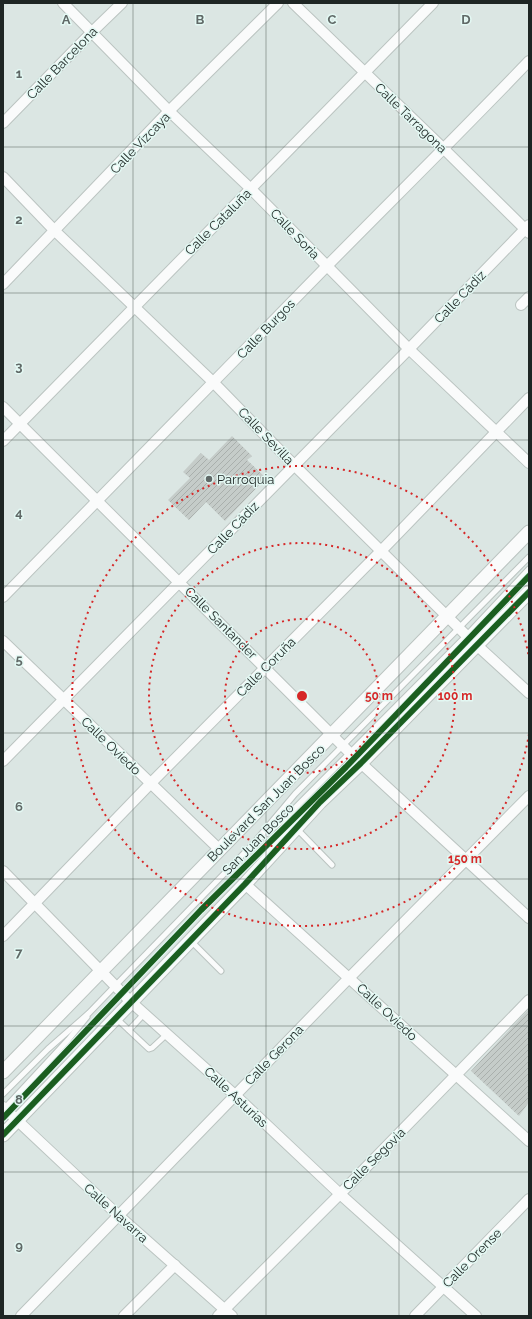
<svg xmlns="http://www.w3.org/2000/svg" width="532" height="1319" viewBox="0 0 532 1319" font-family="Raleway,sans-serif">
<defs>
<pattern id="building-hatch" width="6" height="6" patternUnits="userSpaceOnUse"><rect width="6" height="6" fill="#c5ccc9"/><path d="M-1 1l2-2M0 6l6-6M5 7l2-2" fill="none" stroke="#a9afac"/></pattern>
</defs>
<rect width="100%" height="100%" fill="#dbe6e3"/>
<g fill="url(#building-hatch)">
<path d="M 232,436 L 252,456 L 247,460 L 266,478 L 225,521 L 206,502 L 189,520 L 168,500 L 190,478 L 183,472 L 201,453 L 209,460 Z"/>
<path d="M 529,1009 L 529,1102 L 519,1116 L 471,1071 Z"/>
</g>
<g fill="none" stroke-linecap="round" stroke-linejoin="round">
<g stroke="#bbc4c1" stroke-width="7">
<g id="service">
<path d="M 297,829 L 332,865"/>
<path d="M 262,837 L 282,821 L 467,635 L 529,569"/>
<path d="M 191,941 L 221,971"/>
<path d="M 116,1018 L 149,1049 L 152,1048 L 167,1034"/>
<path d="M 129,1030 L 144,1014"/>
<path d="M 3,1094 L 48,1049 L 89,1013 L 115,986 L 253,844 L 295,794 L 529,557"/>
<path d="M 4,1109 L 68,1040 L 87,1017"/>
</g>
</g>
<g stroke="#bbc4c1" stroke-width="12">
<g id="minor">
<path d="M 63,3 L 169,111 L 251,189 L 409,349 L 529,463"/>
<path d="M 293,3 L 444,149 L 529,233"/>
<path d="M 3,123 L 92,32 L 122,3"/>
<path d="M 3,177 L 55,231 L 213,382 L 294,465 L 469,638 L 529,693"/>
<path d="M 3,284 L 169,111 L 278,3"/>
<path d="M 521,305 L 529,297"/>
<path d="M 3,407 L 350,753 L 529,918"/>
<path d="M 3,441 L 433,3"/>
<path d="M 3,597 C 111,488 217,377 325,268 C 393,199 462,131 529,61"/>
<path d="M 3,641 L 220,850"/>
<path d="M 3,761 L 409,349 L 529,225"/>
<path d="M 3,871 L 130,1001 L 236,1096 L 340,1194 L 476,1316"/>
<path d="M 245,884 L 529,1141"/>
<path d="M 3,936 L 150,784 L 381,551 L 529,398"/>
<path d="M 3,1107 L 119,1216 L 232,1316"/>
<path d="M 21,1316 L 349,978 L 529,796"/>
<path d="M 124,1316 L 175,1265"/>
<path d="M 218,1316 L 340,1194 L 529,1000"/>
<path d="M 415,1316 L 529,1199"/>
</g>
</g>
<g stroke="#bbc4c1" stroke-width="15">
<g id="tertiary">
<path d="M 3,1072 L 529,532"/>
<path d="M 3,1135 L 245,884 L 320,802 L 361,763 L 529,592"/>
</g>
</g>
<use href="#service" stroke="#fafbfb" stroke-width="5"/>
<use href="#minor" stroke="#fafbfb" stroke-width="10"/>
<use href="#tertiary" stroke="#fafbfb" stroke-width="13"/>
<g stroke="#e3f8f3" stroke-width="8">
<g id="cycleway">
<path d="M 3,1118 L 201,910 L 346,767 L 529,576"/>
<path d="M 3,1135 L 245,884 L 320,802 L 361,763 L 529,592"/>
</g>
</g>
<use href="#cycleway" stroke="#1b5e20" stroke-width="6"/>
</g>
<path fill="none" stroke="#606967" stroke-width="1" stroke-opacity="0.55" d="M 133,3 L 133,1316M 266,3 L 266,1316M 399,3 L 399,1316M 3,147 L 529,147M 3,293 L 529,293M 3,440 L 529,440M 3,586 L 529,586M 3,733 L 529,733M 3,879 L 529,879M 3,1026 L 529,1026M 3,1172 L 529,1172"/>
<g fill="none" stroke="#d62828" stroke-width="2" stroke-dasharray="2 4">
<circle cx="302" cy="696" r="77"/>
<circle cx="302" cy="696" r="153"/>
<path d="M529 734A230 230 0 1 1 529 658"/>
</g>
<circle fill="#606967" stroke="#e3f8f3" stroke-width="1.5" cx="209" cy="479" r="4"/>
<g text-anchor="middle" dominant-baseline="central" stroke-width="3" stroke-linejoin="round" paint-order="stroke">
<g font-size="13" fill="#1e2624" stroke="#e3f8f3">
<text transform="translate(62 63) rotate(-46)">Calle Barcelona</text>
<text transform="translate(411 118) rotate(44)">Calle Tarragona</text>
<text transform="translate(140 143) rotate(-46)">Calle Vizcaya</text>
<text transform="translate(218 222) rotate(-45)">Calle Cataluña</text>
<text transform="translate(295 234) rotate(46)">Calle Soria</text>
<text transform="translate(460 297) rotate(-46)">Calle Cádiz</text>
<text transform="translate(266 329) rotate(-46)">Calle Burgos</text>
<text transform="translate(266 436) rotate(46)">Calle Sevilla</text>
<text transform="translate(233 528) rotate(-46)">Calle Cádiz</text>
<text transform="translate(221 623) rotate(45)">Calle Santander</text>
<text transform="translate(266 667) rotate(-45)">Calle Coruña</text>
<text transform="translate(111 746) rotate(44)">Calle Oviedo</text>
<text transform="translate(266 803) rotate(-45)">Boulevard San Juan Bosco</text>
<text transform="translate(258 839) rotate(-45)">San Juan Bosco</text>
<text transform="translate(387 1012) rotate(43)">Calle Oviedo</text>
<text transform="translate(274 1055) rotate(-46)">Calle Gerona</text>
<text transform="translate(236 1097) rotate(43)">Calle Asturias</text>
<text transform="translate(374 1159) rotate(-45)">Calle Segovia</text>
<text transform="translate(116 1213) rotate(42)">Calle Navarra</text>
<text transform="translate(472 1258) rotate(-45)">Calle Orense</text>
</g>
<g font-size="13" fill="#1e2624" stroke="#e3f8f3" text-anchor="start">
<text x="217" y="479">Parroquia</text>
</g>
</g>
<g font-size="13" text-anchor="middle" font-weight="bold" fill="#606967" stroke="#e3f8f3" stroke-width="3" stroke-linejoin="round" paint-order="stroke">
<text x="66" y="24">A</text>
<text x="200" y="24">B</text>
<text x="332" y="24">C</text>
<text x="466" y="24">D</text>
<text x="19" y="78">1</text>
<text x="19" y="224">2</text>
<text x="19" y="371">3</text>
<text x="19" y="517">4</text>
<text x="19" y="664">5</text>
<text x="19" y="811">6</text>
<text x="19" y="957">7</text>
<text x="19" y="1104">8</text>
<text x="19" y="1250">9</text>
</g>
<circle cx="302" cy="696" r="6" fill="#d62828" stroke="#e3f8f3" stroke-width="2"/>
<g font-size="12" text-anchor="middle" font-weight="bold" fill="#d62828" stroke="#e3f8f3" stroke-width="3" stroke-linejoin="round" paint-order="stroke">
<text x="379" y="700">50 m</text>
<text x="455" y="700">100 m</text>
<text x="465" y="863">150 m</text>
</g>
<rect width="532" height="1319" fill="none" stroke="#1e2624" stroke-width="8"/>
</svg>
